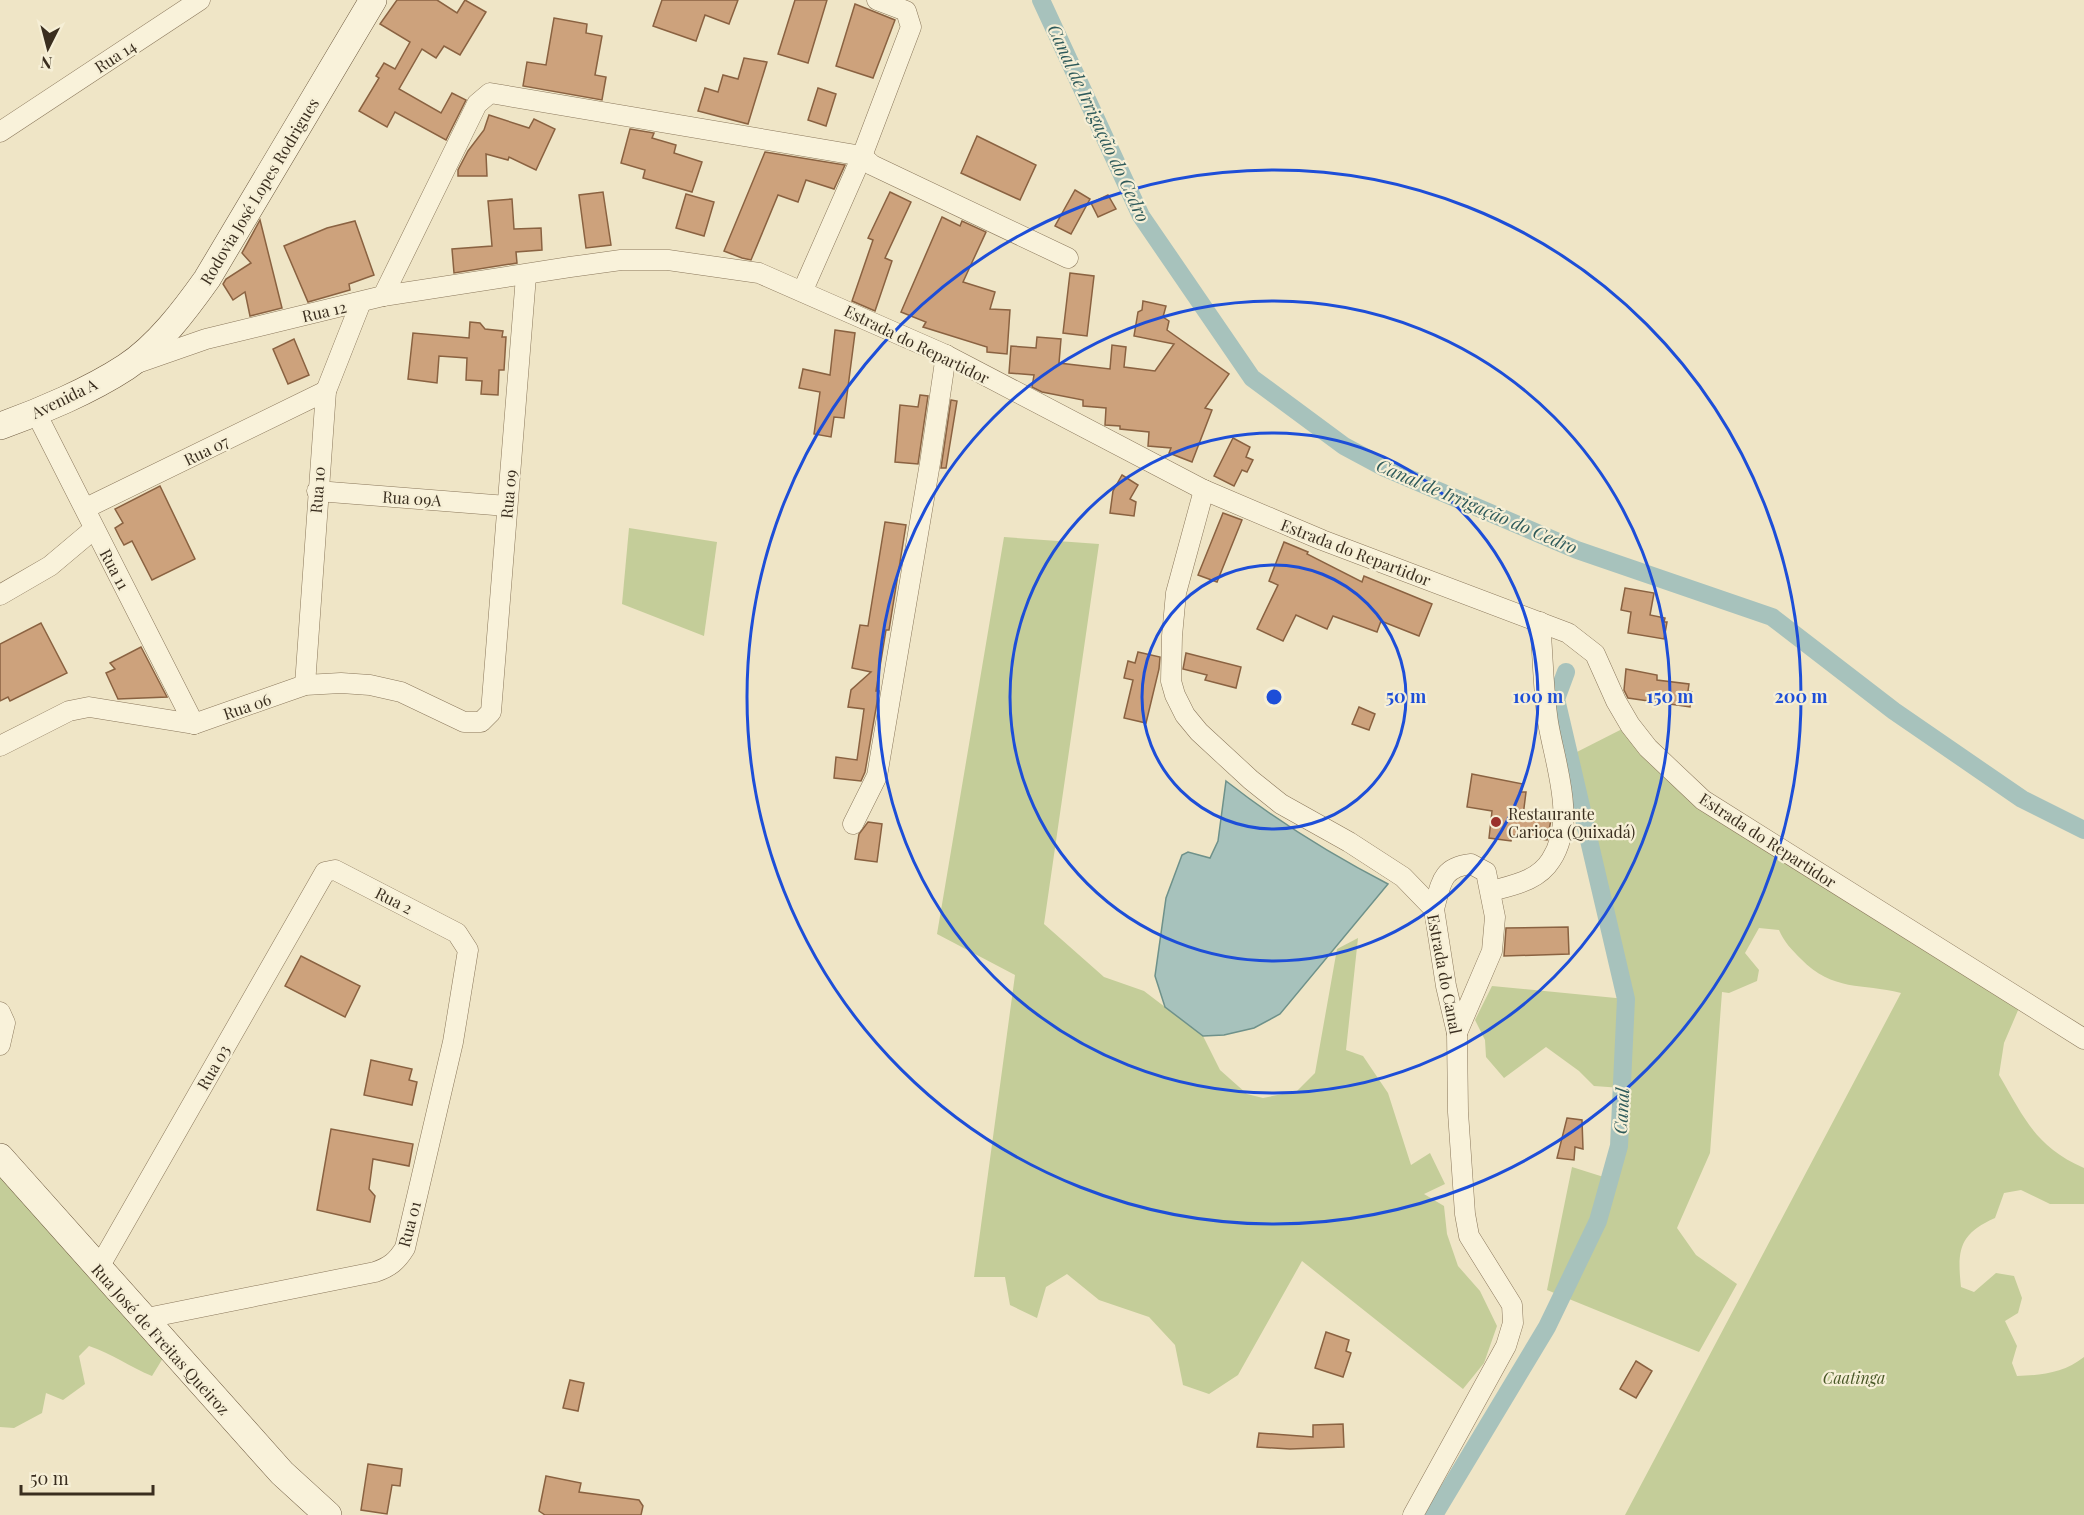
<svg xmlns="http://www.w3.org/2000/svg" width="2084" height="1515" viewBox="0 0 2084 1515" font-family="'Playfair Display',serif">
<rect width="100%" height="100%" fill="#efe5c6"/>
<g fill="#c4cd99">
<path d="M 629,528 L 717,542 L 704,636 L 622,604 Z"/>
<path d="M 1004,537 L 1099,544 L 1044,924 L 1104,977 L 1144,991 L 1203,1036 L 1220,1070 L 1247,1094 L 1263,1098 L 1297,1091 L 1315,1073 L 1337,949 L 1358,938 L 1346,1050 L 1363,1056 L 1388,1093 L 1411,1165 L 1430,1153 L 1445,1184 L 1424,1194 L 1444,1206 L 1447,1234 L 1458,1266 L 1480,1291 L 1497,1326 L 1484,1363 L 1463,1389 L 1302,1261 L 1238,1375 L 1209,1394 L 1183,1385 L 1175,1345 L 1149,1317 L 1099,1300 L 1067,1274 L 1046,1287 L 1037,1318 L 1010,1305 L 1005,1277 L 974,1277 L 1015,975 L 937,934 Z"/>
<path d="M 1630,725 L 1703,800 L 2022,1001 L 2004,1043 L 1999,1075 C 2025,1119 2035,1146 2084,1168 L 2084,1204 L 2050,1204 L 2021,1190 L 2004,1193 L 1995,1218 C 1959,1234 1957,1250 1961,1287 L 1974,1292 L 1996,1273 L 2014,1276 L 2022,1298 L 2018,1313 L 2005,1321 L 2017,1346 L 2012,1363 L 2017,1376 C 2042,1375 2064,1373 2084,1357 L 2084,1515 L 1625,1515 L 1901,993 C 1862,983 1833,992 1801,959 C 1792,950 1784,942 1779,930 L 1759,928 L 1745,953 L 1759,970 L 1757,981 L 1729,993 L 1722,992 L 1710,1153 L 1677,1228 L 1696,1255 L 1737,1284 L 1699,1352 L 1547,1290 L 1572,1167 L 1610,1179 L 1619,1146 L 1622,1088 L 1594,1086 L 1579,1071 L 1546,1047 L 1504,1078 L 1486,1057 L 1485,1040 L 1475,1020 L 1492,986 L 1626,999 L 1569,756 Z"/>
<path d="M 0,1174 L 163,1358 L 152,1376 C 130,1367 111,1353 89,1346 L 79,1356 L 85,1384 L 63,1400 L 46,1393 L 42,1413 L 14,1428 L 0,1427 Z"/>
</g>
<path fill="#a7c2bc" stroke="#6e918a" stroke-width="1.5" d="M 1226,781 C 1277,821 1330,854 1388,884 L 1280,1014 L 1254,1028 L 1224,1035 L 1203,1036 L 1165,1007 L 1155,976 L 1166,898 L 1182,855 L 1188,852 L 1210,858 L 1218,841 Z"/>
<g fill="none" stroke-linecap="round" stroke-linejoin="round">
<g stroke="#a7c2bc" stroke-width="18">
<path d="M 1041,0 L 1141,216 L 1252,378 L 1344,446 L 1385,468 L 1577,550 L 1772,617 L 1894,711 L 2022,799 L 2084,830"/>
<path d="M 1434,1515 L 1547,1327 L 1598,1221 L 1619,1146 L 1626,999 L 1556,699 L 1566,672"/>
</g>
</g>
<g fill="#cda27c" stroke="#8a6241" stroke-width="1.5">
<path d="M 397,0 L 437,0 L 457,13 L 465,0 L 486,12 L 460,55 L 444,46 L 436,58 L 422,49 L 399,89 L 441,113 L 452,93 L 466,100 L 446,140 L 395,112 L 387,127 L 359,111 L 379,78 L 376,76 L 384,63 L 395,69 L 410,42 L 380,24 Z"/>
<path d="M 662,0 L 738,0 L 729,24 L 705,15 L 696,41 L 653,26 Z"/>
<path d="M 795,0 L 827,0 L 808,63 L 778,54 Z"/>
<path d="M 855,4 L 895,20 L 873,78 L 836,66 Z"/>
<path d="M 554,18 L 587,24 L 586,33 L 602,36 L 595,75 L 606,77 L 602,100 L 523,86 L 527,62 L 546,65 Z"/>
<path d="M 744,58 L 767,62 L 748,124 L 698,111 L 705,88 L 718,92 L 723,75 L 738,79 Z"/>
<path d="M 818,88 L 836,94 L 826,126 L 808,120 Z"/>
<path d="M 489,115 L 529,128 L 534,119 L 555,129 L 536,170 L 509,157 L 508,160 L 486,154 L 487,176 L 458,176 L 458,170 L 468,151 L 484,130 Z"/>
<path d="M 630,129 L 654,133 L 652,138 L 676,145 L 674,153 L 702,162 L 692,192 L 643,178 L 645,170 L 621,163 Z"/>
<path d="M 977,136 L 1036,165 L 1020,200 L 961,173 Z"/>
<path d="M 765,152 L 845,165 L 834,189 L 806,180 L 798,202 L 778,195 L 751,260 L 742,258 L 724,251 Z"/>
<path d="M 1075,190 L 1090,199 L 1071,234 L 1055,226 Z"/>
<path d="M 603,192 L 611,245 L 586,248 L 579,195 Z"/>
<path d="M 890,192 L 911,202 L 885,258 L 892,261 L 875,311 L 852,301 L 873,240 L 868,238 Z"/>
<path d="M 686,194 L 714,202 L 704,236 L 676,228 Z"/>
<path d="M 1108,195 L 1116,209 L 1098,217 L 1091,203 Z"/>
<path d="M 512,199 L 514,229 L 541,228 L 542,250 L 516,252 L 517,263 L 454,273 L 452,249 L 492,246 L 488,201 Z"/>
<path d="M 942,217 L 960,226 L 962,221 L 986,232 L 963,282 L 995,292 L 990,309 L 1010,310 L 1007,354 L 987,352 L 987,347 L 923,327 L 926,322 L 901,312 Z"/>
<path d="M 260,220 L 282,308 L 250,316 L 245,292 L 233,300 L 223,284 L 226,279 L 251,263 L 242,253 Z"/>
<path d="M 355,221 L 374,275 L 349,284 L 350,290 L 308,302 L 284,246 L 327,228 Z"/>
<path d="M 1070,273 L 1094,276 L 1087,336 L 1063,333 Z"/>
<path d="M 1143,301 L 1166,306 L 1163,317 L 1169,321 L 1167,330 L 1229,374 L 1205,408 L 1212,410 L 1192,462 L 1169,453 L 1171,448 L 1148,446 L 1149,432 L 1120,429 L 1120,426 L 1105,425 L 1106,408 L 1083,406 L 1083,400 L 1042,392 L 1032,387 L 1034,375 L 1009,373 L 1011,346 L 1036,348 L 1037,337 L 1061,339 L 1059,363 L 1110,369 L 1112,345 L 1126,347 L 1124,367 L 1155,371 L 1174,344 L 1134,336 L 1138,312 L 1142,310 Z"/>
<path d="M 470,322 L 480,323 L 485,329 L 503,331 L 502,337 L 506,337 L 504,370 L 499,370 L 498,395 L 481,394 L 482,381 L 466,380 L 467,358 L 439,356 L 437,383 L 408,379 L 413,333 L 469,338 Z"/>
<path d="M 835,330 L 855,333 L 844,418 L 834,417 L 831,437 L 814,434 L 820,392 L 799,388 L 803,369 L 830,375 Z"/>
<path d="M 294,339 L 309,375 L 288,384 L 273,349 Z"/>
<path d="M 920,395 L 928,396 L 918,464 L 895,462 L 900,405 L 918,407 Z"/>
<path d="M 951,400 L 957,401 L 946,468 L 941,468 Z"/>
<path d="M 1233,438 L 1250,447 L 1246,457 L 1253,460 L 1247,472 L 1242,470 L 1234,486 L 1214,476 Z"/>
<path d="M 1122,475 L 1138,485 L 1130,499 L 1136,502 L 1134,516 L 1110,513 L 1113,491 Z"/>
<path d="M 160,486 L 195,559 L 152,580 L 132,541 L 124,545 L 120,538 L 115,528 L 123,523 L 115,509 Z"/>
<path d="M 1223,513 L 1242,520 L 1217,582 L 1198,575 Z"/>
<path d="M 885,522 L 906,525 L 889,630 L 886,630 L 876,691 L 879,691 L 865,772 L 861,781 L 834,778 L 836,757 L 857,760 L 864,709 L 848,707 L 851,690 L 871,672 L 852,668 L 860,625 L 868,626 Z"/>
<path d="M 1284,542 L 1308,552 L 1307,554 L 1362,582 L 1364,576 L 1432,604 L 1419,636 L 1381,621 L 1377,632 L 1333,616 L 1327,629 L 1296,615 L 1283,641 L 1257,629 L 1278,585 L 1269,581 Z"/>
<path d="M 1625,588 L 1654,593 L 1650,615 L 1665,618 L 1664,622 L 1667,622 L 1664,639 L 1628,633 L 1631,612 L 1621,610 Z"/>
<path d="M 41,623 L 67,673 L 10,701 L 8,697 L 0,701 L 0,644 Z"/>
<path d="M 141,647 L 167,697 L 118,699 L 106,673 L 115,669 L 110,663 Z"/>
<path d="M 1138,652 L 1160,657 L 1159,669 L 1146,723 L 1124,718 L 1133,680 L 1124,678 L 1128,661 L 1135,663 Z"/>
<path d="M 1186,653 L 1241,667 L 1236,688 L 1205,680 L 1207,675 L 1183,669 Z"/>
<path d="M 1626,669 L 1657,675 L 1657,680 L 1689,684 L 1688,691 L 1692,692 L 1690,707 L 1628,698 L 1624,690 Z"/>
<path d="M 1359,707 L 1375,714 L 1369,730 L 1352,724 Z"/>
<path d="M 1472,774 L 1523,784 L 1521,792 L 1526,792 L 1523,816 L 1551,820 L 1547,840 L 1512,835 L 1511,841 L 1489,838 L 1492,811 L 1467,807 Z"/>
<path d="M 868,822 L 882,824 L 877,862 L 855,859 L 859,834 Z"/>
<path d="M 1568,927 L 1569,954 L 1504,956 L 1506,928 Z"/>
<path d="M 301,956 L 360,986 L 345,1017 L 285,986 Z"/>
<path d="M 371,1060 L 412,1069 L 409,1080 L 417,1082 L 412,1105 L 364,1095 Z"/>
<path d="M 1567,1118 L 1582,1120 L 1583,1149 L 1575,1147 L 1574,1160 L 1557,1158 Z"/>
<path d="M 331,1129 L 413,1144 L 409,1166 L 373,1159 L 369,1189 L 375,1196 L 370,1222 L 317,1210 Z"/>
<path d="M 1326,1332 L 1349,1340 L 1346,1351 L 1351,1353 L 1343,1377 L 1315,1368 Z"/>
<path d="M 1636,1361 L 1652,1371 L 1636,1398 L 1620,1389 Z"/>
<path d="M 570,1380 L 584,1383 L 578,1411 L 563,1408 Z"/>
<path d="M 1343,1424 L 1344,1447 L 1290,1449 L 1257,1447 L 1259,1433 L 1313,1437 L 1313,1425 Z"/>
<path d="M 368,1464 L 402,1469 L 400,1486 L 392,1485 L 387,1514 L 361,1510 Z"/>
<path d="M 546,1476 L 581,1483 L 579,1492 L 639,1500 L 643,1506 L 641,1515 L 545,1515 L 539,1511 Z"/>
</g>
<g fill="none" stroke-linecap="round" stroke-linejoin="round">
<g stroke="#8a775b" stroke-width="21">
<g id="street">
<path d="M 0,132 L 200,0"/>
<path d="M 803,290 L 862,156 L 911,27 L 906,11 L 877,0"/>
<path d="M 383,296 L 477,104 L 490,93 L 862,156 L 872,165 L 1068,258"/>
<path d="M 140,362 L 206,339 L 383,296 L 570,267 L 621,260 L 668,260 L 759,273 L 946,355 L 1204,490 L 1322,540 L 1568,633 L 1595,654 L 1616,701 L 1630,725 L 1648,748 L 1703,800 L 2084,1039"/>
<path d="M 36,413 L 194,724"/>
<path d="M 1204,490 L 1176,593 L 1172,636 L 1171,681 L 1175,695 L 1185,715 L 1199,732 L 1251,780 L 1281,804 L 1349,842 L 1403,877 L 1434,909 L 1446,986 L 1457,1033 L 1458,1112 L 1465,1214 L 1469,1236 L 1512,1305 L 1513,1323 L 1506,1346 L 1413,1515"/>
<path d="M 317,491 L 507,506"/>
<path d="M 86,508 L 326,391"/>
<path d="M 0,595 L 50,566 L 94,529"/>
<path d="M 305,685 L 326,391 L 361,302"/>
<path d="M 0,746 L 69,711 L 89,707 L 194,724 L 305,685 L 341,683 L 370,685 L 401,692 L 464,722 L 481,722 L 491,712 L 526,276"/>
<path d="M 853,824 L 877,776 L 930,463 L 946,355"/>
<path d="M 1492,891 C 1513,885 1538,881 1551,860 C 1577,820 1555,765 1548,722 C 1543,689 1543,655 1540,622"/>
<path d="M 1434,909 C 1441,884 1441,867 1471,864 L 1486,872 L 1495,917 L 1492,951 L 1457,1033"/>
<path d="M 0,1012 L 5,1023 L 0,1045"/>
<path d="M 98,1269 L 325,872 L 335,870 L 457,933 L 468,950 L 453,1042 L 405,1248 C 397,1261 390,1267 375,1272 L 142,1319"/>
</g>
</g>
<g stroke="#6c583e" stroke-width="28">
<g id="secondary">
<path d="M 0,426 C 40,412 91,390 126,367 C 158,346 185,310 207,279 L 373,0"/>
<path d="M 0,1157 L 282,1473 L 328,1515"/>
</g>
</g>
<use href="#street" stroke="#f9f2da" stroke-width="20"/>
<use href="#secondary" stroke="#f9f2da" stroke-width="27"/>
</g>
<g fill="none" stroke="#1d4ed8" stroke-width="3">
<circle cx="1274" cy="697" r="132"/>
<circle cx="1274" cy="697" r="264"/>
<circle cx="1274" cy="697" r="396"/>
<circle cx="1274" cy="697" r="527"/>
</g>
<circle fill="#9a302b" stroke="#f6efd6" stroke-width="2" cx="1496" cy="822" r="6"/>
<g text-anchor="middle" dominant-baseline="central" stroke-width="4.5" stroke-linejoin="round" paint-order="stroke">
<g font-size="16" fill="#3a2e1f" stroke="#f6efd6">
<text transform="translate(115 56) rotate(-33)">Rua 14</text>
<text transform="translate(259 191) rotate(-59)">Rodovia José Lopes Rodrigues</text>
<text transform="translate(324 311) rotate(-13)">Rua 12</text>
<text transform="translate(917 344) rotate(26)">Estrada do Repartidor</text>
<text transform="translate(64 398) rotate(-26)">Avenida A</text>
<text transform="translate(206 450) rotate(-26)">Rua 07</text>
<text transform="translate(317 490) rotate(-86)">Rua 10</text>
<text transform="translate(508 494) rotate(-85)">Rua 09</text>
<text transform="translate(412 498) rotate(4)">Rua 09A</text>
<text transform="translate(1356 552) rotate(21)">Estrada do Repartidor</text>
<text transform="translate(115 569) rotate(62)">Rua 11</text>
<text transform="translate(247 706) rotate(-19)">Rua 06</text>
<text transform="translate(1768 840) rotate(33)">Estrada do Repartidor</text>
<text transform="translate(394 900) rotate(27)">Rua 2</text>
<text transform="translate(1445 974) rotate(79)">Estrada do Canal</text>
<text transform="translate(213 1067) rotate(-60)">Rua 03</text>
<text transform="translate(409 1224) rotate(-75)">Rua 01</text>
<text transform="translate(161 1339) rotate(48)">Rua José de Freitas Queiroz</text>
</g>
<g font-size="16" fill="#3a2e1f" stroke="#f6efd6" text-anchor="start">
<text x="1508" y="813">Restaurante<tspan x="1508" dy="18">Carioca (Quixadá)</tspan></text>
</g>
<g font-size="16" font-style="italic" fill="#485726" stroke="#f6efd6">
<text x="1854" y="1377">Caatinga</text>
</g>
<g font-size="18" font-style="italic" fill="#2e5a5a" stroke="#f6efd6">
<text transform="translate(1099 123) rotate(65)">Canal de Irrigação do Cedro</text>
<text transform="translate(1477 506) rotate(23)">Canal de Irrigação do Cedro</text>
<text transform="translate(1621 1111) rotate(-87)">Canal</text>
</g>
</g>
<circle cx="1274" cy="697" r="9" fill="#1d4ed8" stroke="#f6efd6" stroke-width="3"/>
<g font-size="18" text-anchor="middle" font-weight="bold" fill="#1d4ed8" stroke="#f6efd6" stroke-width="4.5" stroke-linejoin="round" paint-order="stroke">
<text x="1406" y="703">50 m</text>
<text x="1538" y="703">100 m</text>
<text x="1670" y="703">150 m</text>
<text x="1801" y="703">200 m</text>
</g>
<g transform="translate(48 48) rotate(186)" stroke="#f6efd6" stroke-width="4.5" paint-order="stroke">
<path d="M0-4.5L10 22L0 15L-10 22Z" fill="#3a2e1f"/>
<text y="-9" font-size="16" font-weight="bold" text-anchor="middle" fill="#3a2e1f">N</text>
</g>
<path d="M21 1485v9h132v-9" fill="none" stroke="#3a2e1f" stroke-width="3"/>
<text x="30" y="1485" font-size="18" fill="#3a2e1f" stroke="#f6efd6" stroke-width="4.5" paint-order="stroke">50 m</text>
</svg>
